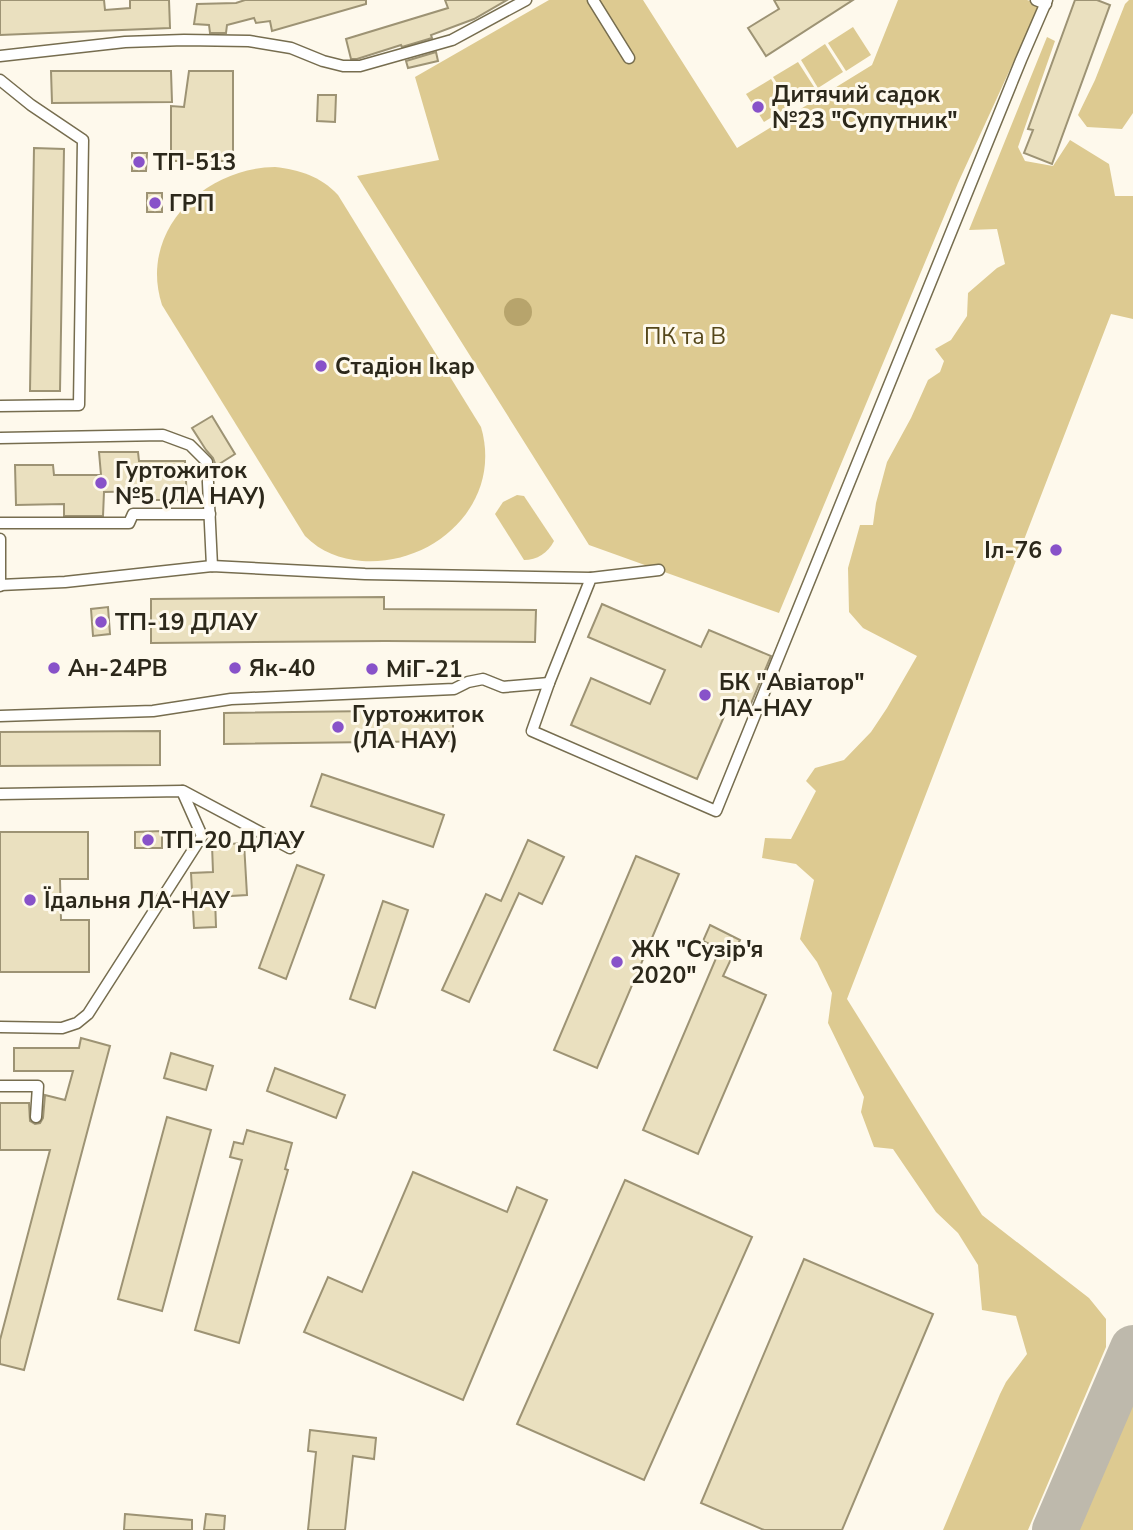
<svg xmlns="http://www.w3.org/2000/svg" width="1133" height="1530" viewBox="0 0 1133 1530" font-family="'Nunito Sans',sans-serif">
<rect width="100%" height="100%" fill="#fef9ec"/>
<g fill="#ddca91">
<path d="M 549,0 L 643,0 L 737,148 L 872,65 L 898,0 L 1027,0 L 1040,4 L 958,183 L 779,613 L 589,545 L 357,176 L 439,160 L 415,77 Z"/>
<path d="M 1129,0 L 1133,0 L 1133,113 L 1122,129 L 1087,127 L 1078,115 L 1095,80 L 1125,4 Z"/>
<path d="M 853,27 L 871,55 L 846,71 L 828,43 Z"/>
<path d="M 1047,37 L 1055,41 L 1018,147 L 1025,161 L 1053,166 L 1070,140 L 1109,164 L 1115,196 L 1133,196 L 1133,319 L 1111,314 L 847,999 L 982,1215 L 1089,1298 L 1106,1319 L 1106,1347 L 1028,1530 L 943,1530 L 1000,1394 L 1006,1382 L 1027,1354 L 1016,1316 L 982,1310 L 978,1265 L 958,1233 L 936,1212 L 893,1149 L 874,1147 L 861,1112 L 864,1097 L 828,1023 L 832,993 L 817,962 L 800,939 L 814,880 L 796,864 L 762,858 L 765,838 L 791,839 L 816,791 L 806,781 L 815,768 L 844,760 L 871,732 L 887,708 L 917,656 L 863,628 L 849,612 L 848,568 L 860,525 L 873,525 L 876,503 L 887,462 L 911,418 L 928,380 L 940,372 L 944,361 L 935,349 L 951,340 L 967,316 L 968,293 L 997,268 L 1005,264 L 997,229 L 969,230 Z"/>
<path d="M 825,44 L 843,72 L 818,88 L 801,60 Z"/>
<path d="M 798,62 L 816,90 L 791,105 L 773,77 Z"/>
<path d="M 771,79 L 788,107 L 764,122 L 746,94 Z"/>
<path d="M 275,167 C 300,170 320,176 338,195 L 481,427 C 503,502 436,566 362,561 C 340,559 321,552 305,536 L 162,305 C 138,231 204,168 275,167 Z"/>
<path d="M 517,495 L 524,496 L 554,541 C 548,553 537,560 524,560 L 495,514 L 503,502 Z"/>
<path d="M 1133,1393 L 1133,1530 L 1075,1530 Z"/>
</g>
<circle fill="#b7a46c" cx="518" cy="312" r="14"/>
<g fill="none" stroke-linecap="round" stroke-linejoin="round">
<path stroke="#beb9ac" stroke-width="46" d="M 1055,1530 L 1133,1348"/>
</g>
<g fill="#eae0bf" stroke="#9d9374" stroke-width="2">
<path d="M 0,0 L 104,0 L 105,10 L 130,8 L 130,0 L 169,0 L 170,28 L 0,35 Z"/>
<path d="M 245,0 L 366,0 L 366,4 L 272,31 L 270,21 L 256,23 L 254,18 L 227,25 L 226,33 L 210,33 L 209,25 L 194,24 L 197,4 L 236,3 Z"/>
<path d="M 445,0 L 507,0 L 474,19 L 431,35 L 432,38 L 402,47 L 401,45 L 357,59 L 351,59 L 346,39 L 448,8 Z"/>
<path d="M 774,0 L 853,0 L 766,56 L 748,28 L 779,9 Z"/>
<path d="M 1075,0 L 1097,0 L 1110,5 L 1052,164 L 1024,153 L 1033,130 L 1028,129 Z"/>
<path d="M 436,52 L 438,61 L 408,68 L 406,61 Z"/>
<path d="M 51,71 L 171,71 L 172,102 L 52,103 Z"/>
<path d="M 189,71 L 233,71 L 233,161 L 171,161 L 171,106 L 184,107 Z"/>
<path d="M 318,95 L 336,95 L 335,122 L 317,121 Z"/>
<path d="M 34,148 L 64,149 L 60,391 L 30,391 Z"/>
<path d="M 132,153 L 147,153 L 146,171 L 132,171 Z"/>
<rect x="147" y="193" width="15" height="19"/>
<path d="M 212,416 L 235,454 L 216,466 L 213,458 L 206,450 L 192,428 Z"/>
<path d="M 99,452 L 138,452 L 139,461 L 185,461 L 187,500 L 151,500 L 150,491 L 104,492 L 103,516 L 64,516 L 64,504 L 16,505 L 15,465 L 53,465 L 54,475 L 101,475 Z"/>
<path d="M 384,597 L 384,609 L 536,610 L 535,642 L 385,641 L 151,643 L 151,599 Z"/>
<path d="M 602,604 L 701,647 L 709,630 L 771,656 L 750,706 L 732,698 L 697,779 L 571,725 L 591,678 L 650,704 L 665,670 L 588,637 Z"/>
<path d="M 108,607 L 110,634 L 93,636 L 91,609 Z"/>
<path d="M 453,710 L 453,741 L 224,744 L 224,713 Z"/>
<path d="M 160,731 L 160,765 L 0,766 L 0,732 Z"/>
<path d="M 322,774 L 444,815 L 433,847 L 311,806 Z"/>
<path d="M 162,831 L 162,848 L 135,848 L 135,832 Z"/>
<path d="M 0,832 L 88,832 L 88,879 L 60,879 L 61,920 L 89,920 L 89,972 L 0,972 Z"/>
<path d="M 528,840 L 564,857 L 542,904 L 519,893 L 469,1002 L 442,990 L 486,894 L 501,901 Z"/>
<path d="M 244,843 L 247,895 L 215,897 L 216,927 L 194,928 L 191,873 L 213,872 L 212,845 Z"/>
<path d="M 636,856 L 679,874 L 597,1068 L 554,1050 Z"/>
<path d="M 297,865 L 324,875 L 286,979 L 259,968 Z"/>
<path d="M 383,901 L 408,910 L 375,1008 L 350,999 Z"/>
<path d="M 710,925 L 740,940 L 723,976 L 766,995 L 698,1154 L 643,1130 L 720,949 L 703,941 Z"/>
<path d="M 81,1038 L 110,1046 L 24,1370 L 0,1364 L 0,1340 L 50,1150 L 0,1150 L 0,1103 L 29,1103 L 30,1121 L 35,1124 L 40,1123 L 43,1118 L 45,1095 L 65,1100 L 73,1071 L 14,1071 L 14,1048 L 79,1048 Z"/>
<path d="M 171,1053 L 213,1066 L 206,1090 L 164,1078 Z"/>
<path d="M 275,1068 L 345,1095 L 336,1118 L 267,1091 Z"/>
<path d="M 167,1117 L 211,1130 L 162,1311 L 118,1299 Z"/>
<path d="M 247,1130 L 292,1143 L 285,1169 L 288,1170 L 239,1343 L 195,1330 L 242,1160 L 230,1157 L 234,1142 L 243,1144 Z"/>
<path d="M 413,1172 L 507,1212 L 517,1187 L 547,1200 L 463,1400 L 304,1332 L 328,1277 L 362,1292 Z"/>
<path d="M 625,1180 L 752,1237 L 644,1480 L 517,1424 Z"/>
<path d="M 804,1259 L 933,1314 L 842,1530 L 764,1530 L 701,1503 Z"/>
<path d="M 310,1430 L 376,1438 L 374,1459 L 353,1456 L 345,1530 L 308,1530 L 316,1452 L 308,1451 Z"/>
<path d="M 125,1514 L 192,1520 L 192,1530 L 124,1530 Z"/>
<path d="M 206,1514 L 225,1516 L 224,1530 L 204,1530 Z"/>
</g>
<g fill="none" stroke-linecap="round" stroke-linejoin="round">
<g stroke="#766d4f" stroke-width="13">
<g id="lane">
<path d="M 593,0 L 629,58"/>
<path d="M 1036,0 L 1046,4"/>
<path d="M 0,56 L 125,42 L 184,40 L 249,41 L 291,48 L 323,61 L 343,66 L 360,66 L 452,40 L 526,0"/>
<path d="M 0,80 L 31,105 L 83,140 L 79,405 L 0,406"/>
<path d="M 0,438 L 163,435 L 190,445 L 207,462 L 212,566"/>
<path d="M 0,523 L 129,523 L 133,514 L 210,514"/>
<path d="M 0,539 L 0,586"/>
<path d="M 659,570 L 591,578 L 549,683 L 532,731 L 716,811 L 1021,60 L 1047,0"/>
<path d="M 0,585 L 65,582 L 212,566 L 365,574 L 591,578"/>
<path d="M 0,716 L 153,711 L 231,699 L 454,689 L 468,682 L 483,679 L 503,687 L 549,683"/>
<path d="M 183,791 L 290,848"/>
<path d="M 0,794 L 182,791 L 202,836 L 88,1014 L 77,1023 L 62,1028 L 0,1027"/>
<path d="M 0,1086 L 38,1086 L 36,1117"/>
</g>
</g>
<use href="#lane" stroke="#fff" stroke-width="10"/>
</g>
<g fill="#8852c9" stroke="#fef9ec" stroke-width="2.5">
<circle cx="758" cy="107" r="7"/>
<circle cx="139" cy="162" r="7"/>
<circle cx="155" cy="203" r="7"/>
<circle cx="321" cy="366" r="7"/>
<circle cx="101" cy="483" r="7"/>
<circle cx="1056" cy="550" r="7"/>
<circle cx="101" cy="622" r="7"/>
<circle cx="54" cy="668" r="7"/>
<circle cx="235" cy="668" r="7"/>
<circle cx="372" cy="669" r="7"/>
<circle cx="705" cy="695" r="7"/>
<circle cx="338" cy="727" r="7"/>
<circle cx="148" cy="840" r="7"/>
<circle cx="30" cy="900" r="7"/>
<circle cx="617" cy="962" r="7"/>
</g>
<g text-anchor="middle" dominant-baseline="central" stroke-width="6" stroke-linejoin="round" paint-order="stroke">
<g font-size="23" font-weight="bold" fill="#2c281b" stroke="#fef9ec" text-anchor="start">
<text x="772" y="94">Дитячий садок<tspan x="772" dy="26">№23 "Супутник"</tspan></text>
<text x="153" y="162">ТП-513</text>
<text x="169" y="203">ГРП</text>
<text x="335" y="366">Стадіон Ікар</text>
<text x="115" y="470">Гуртожиток<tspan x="115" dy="26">№5 (ЛА НАУ)</tspan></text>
<text x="1042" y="550" text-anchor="end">Іл-76</text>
<text x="115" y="622">ТП-19 ДЛАУ</text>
<text x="68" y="668">Ан-24РВ</text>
<text x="249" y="668">Як-40</text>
<text x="386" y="669">МіГ-21</text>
<text x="719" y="682">БК "Авіатор"<tspan x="719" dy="26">ЛА-НАУ</tspan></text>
<text x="352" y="714">Гуртожиток<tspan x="352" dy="26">(ЛА НАУ)</tspan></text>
<text x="162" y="840">ТП-20 ДЛАУ</text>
<text x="44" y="900">Їдальня ЛА-НАУ</text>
<text x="631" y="949">ЖК "Сузір'я<tspan x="631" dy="26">2020"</tspan></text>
</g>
<g font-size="23" fill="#55471b" stroke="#fef9ec">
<text x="685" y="336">ПК та В</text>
</g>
</g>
</svg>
